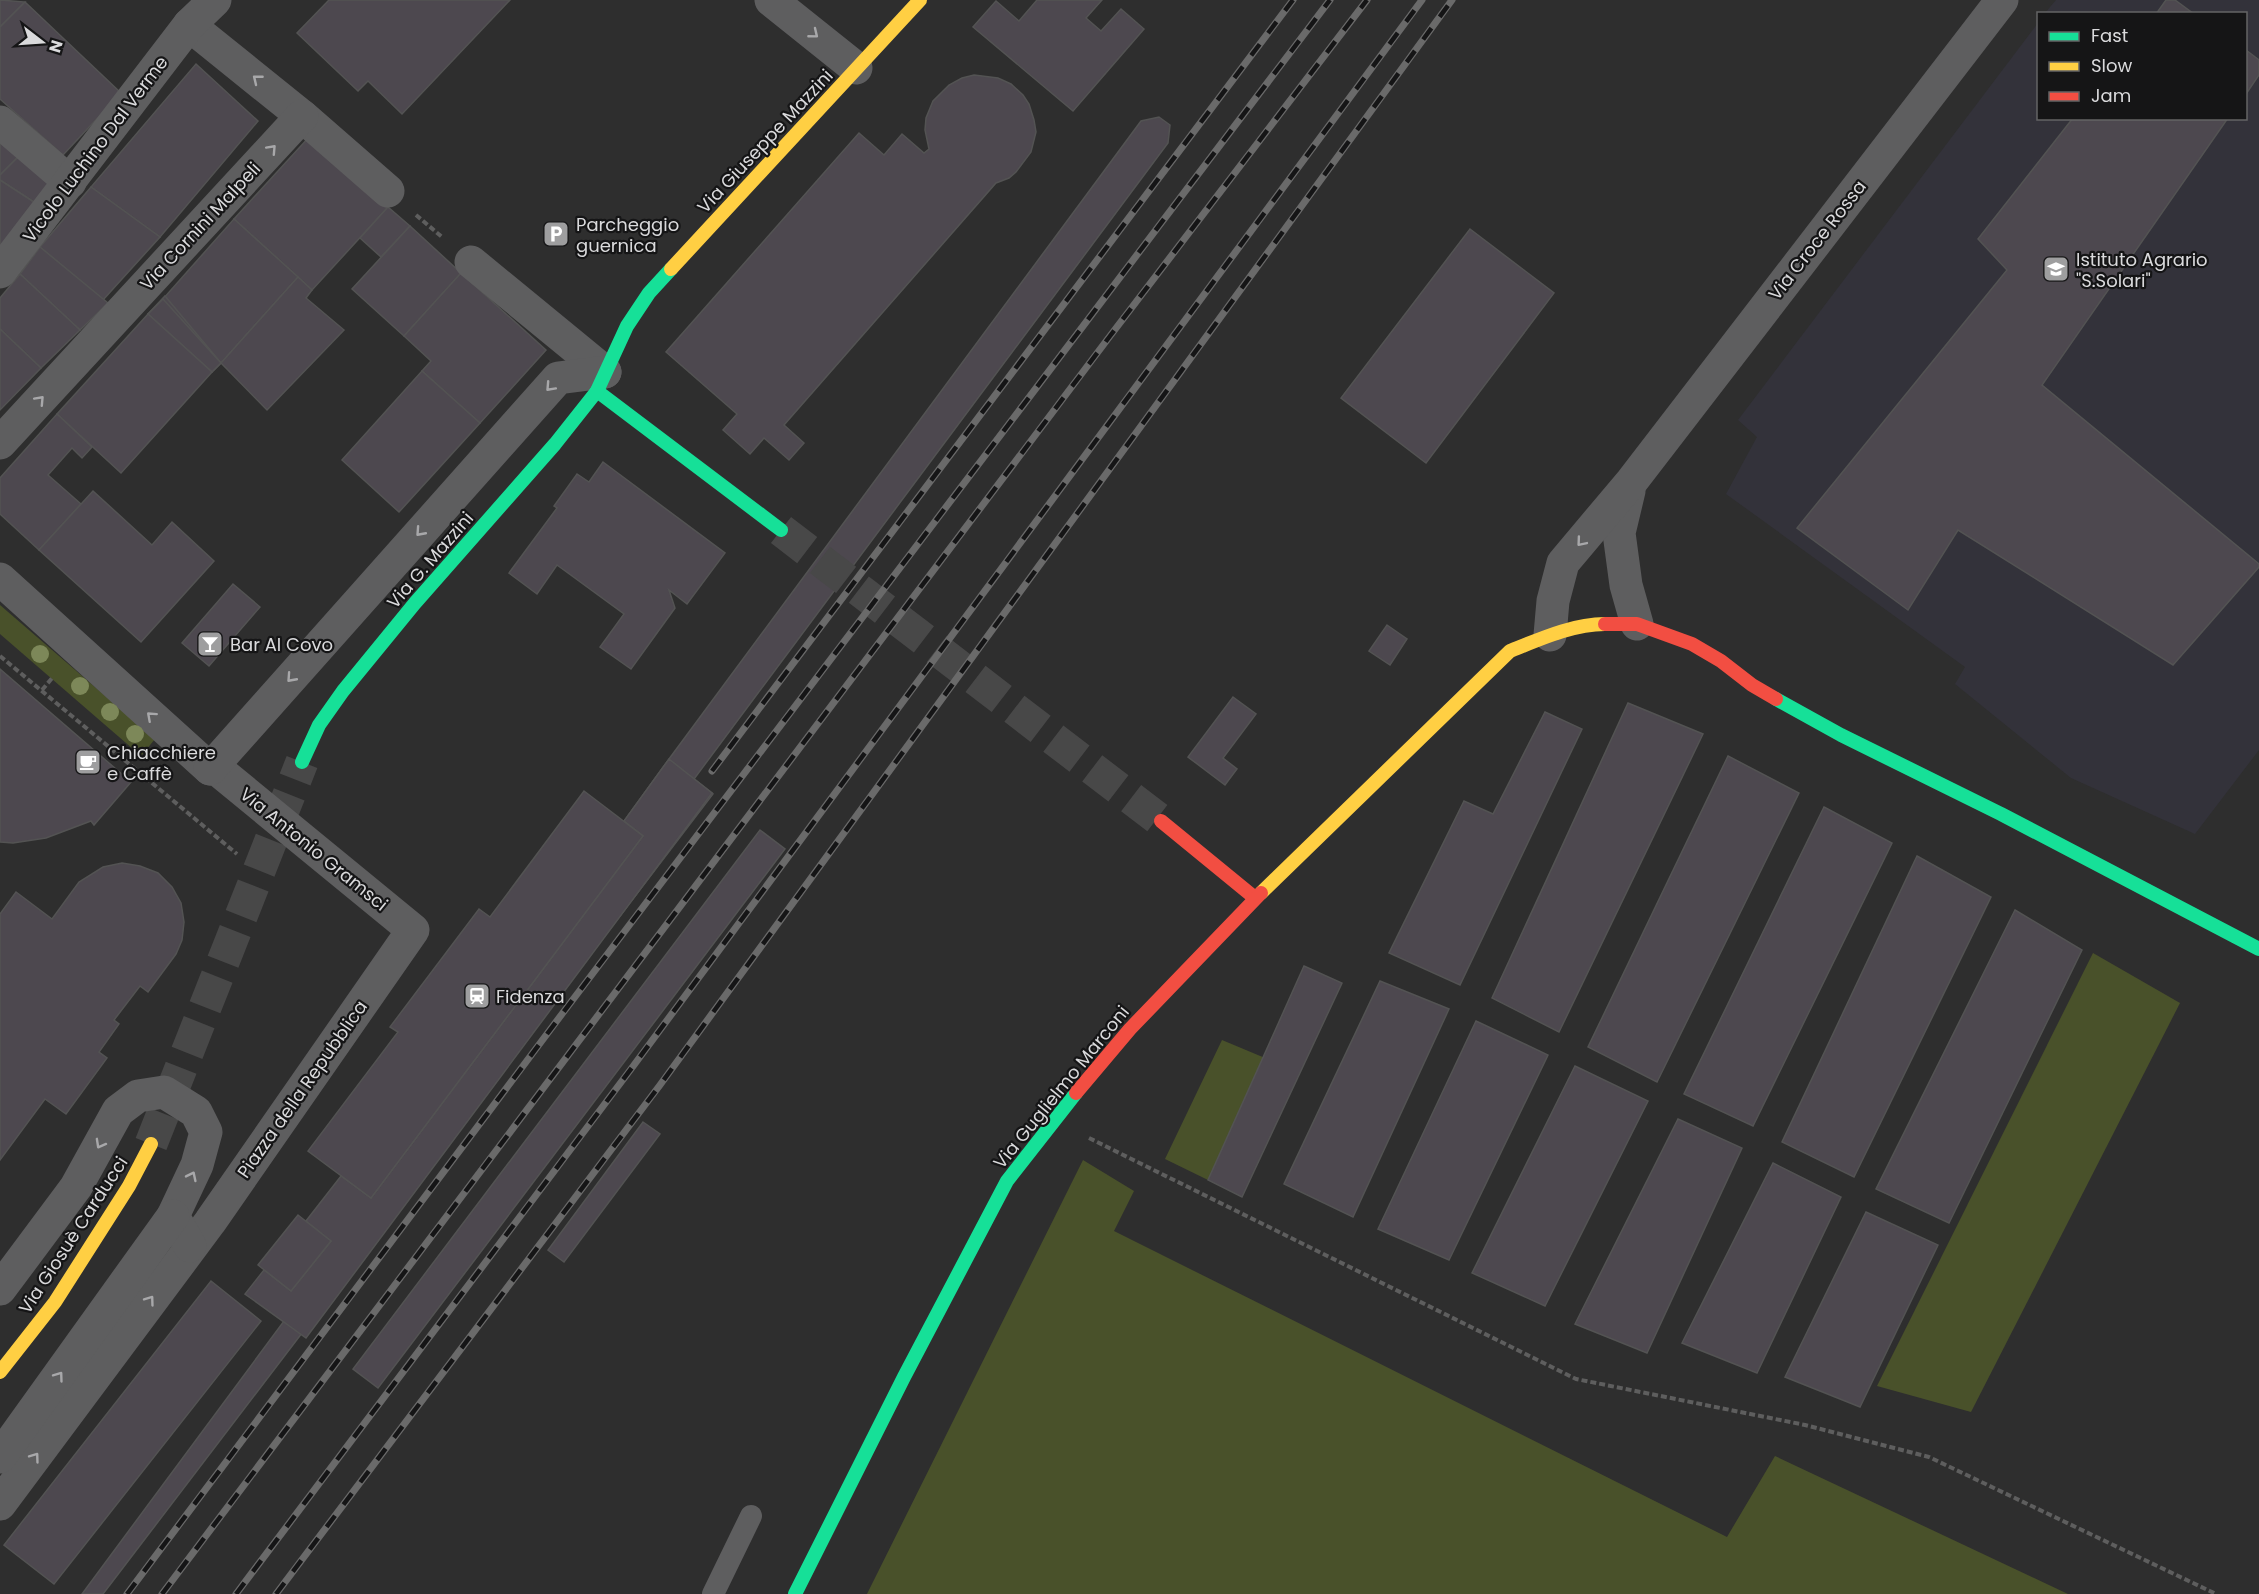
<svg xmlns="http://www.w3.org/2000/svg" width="2259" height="1594" viewBox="0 0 2259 1594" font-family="Poppins,sans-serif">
<rect width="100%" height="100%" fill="#2e2e2e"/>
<path fill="#33323a" d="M 2056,0 L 2259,0 L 2259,750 L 2195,834 L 2071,778 L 1955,684 L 1965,667 L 1726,494 L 1757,437 L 1738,420 L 2038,23 L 2038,118 L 2246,118 L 2246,14 L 2045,13 Z"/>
<g fill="#49512a">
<path d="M 0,605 L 155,739 L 141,756 L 0,634 Z"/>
<path d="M 2093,953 L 2180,1003 L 1971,1412 L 1877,1386 Z"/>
<path d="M 1222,1040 L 1265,1058 L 1208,1180 L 1165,1159 Z"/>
<path d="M 1083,1160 L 1134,1191 L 1114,1231 L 1727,1537 L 1775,1456 L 2068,1594 L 867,1594 Z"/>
</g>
<g fill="#4d484f" stroke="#535353" stroke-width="1.5">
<path d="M 0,0 L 25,2 L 0,27 Z"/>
<path d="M 329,0 L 510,0 L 402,114 L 368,81 L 358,91 L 297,33 Z"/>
<path d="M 1037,0 L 1102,0 L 1086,18 L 1101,31 L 1121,9 L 1144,29 L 1073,111 L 973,27 L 996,1 L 1019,21 Z"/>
<path d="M 2166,0 L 2175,0 L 2194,14 L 2156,14 Z"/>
<path d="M 25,2 L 121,93 L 63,155 L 0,99 L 0,27 Z"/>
<path d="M 2246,50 L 2259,60 L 2259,75 L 2246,94 Z"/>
<path d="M 196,64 L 258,121 L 160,237 L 91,187 Z"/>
<path d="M 974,75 L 998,78 L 1011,84 L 1023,95 L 1029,104 L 1034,120 L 1036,132 L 1031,152 L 1016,172 L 1009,178 L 996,183 L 784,425 L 804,443 L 789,460 L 764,438 L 750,454 L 723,430 L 737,414 L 666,352 L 859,133 L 884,155 L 902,134 L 924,153 L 929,149 L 925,130 L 926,118 L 933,101 L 949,85 L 962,78 Z"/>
<path d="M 1159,117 L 1170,125 L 1168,143 L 694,779 L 713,794 L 103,1594 L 82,1594 L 643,836 L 624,821 L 669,759 L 1141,121 Z"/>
<path d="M 2073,118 L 2228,118 L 2042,385 L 2259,564 L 2259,567 L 2173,665 L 1958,530 L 1908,610 L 1797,528 L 2007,270 L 1978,239 Z"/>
<path d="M 310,136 L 388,207 L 312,290 L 234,219 Z"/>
<path d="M 0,140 L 20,155 L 0,175 Z"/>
<path d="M 20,155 L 56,184 L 40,206 L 0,180 L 0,175 Z"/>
<path d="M 0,180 L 40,206 L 0,258 Z"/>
<path d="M 91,187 L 160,237 L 103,300 L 40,247 Z"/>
<path d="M 388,207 L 410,226 L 381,257 L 360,238 Z"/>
<path d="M 234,219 L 298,277 L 221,363 L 163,299 Z"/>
<path d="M 410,226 L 461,273 L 404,336 L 352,289 Z"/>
<path d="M 1470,229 L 1554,293 L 1426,463 L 1341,398 Z"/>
<path d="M 40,247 L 108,303 L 80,330 L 20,274 Z"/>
<path d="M 461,273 L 546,350 L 480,423 L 422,371 L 431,361 L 404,336 Z"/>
<path d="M 20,274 L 80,330 L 41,368 L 0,329 L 0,298 Z"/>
<path d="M 298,277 L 312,290 L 306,298 L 344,330 L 267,410 L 221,363 Z"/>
<path d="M 165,296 L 221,363 L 212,372 L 148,314 Z"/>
<path d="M 163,299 L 221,363 L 212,372 L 148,314 Z"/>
<path d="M 148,314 L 212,372 L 121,473 L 57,414 Z"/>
<path d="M 0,329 L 41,368 L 0,410 Z"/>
<path d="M 422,371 L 480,423 L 399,512 L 342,460 Z"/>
<path d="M 57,414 L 92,447 L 82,458 L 72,448 L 48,475 L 81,504 L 39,550 L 0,514 L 0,478 Z"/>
<path d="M 603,462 L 725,553 L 687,604 L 669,590 L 675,608 L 631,669 L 600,647 L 624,614 L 557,565 L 537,594 L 509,573 L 557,508 L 554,506 L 577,474 L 589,482 Z"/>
<path d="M 93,491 L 152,545 L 172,522 L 214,561 L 141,642 L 39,550 Z"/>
<path d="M 233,584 L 260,607 L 209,666 L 182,643 Z"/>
<path d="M 1387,625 L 1407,639 L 1390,665 L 1369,651 Z"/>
<path d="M 0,669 L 131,782 L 94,825 L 91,821 L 46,838 L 13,843 L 0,842 Z"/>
<path d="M 1233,697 L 1256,714 L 1223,758 L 1237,769 L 1225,785 L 1188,757 Z"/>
<path d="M 1628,703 L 1703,734 L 1559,1032 L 1492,998 Z"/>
<path d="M 1545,712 L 1582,729 L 1460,985 L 1389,953 L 1464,801 L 1493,814 Z"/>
<path d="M 1728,756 L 1799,793 L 1657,1082 L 1588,1047 Z"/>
<path d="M 669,759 L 712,793 L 306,1338 L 245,1294 L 264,1270 L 291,1291 L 331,1241 L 306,1221 L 341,1176 L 371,1198 L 643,836 L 624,821 Z"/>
<path d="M 584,791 L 643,836 L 371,1198 L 308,1151 L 398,1032 L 390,1027 L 479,909 L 490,917 Z"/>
<path d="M 1824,807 L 1892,843 L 1753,1126 L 1684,1094 Z"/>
<path d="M 760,830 L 785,849 L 378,1388 L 353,1369 Z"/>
<path d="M 1917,856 L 1991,897 L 1854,1177 L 1782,1142 Z"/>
<path d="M 122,863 L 140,866 L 158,873 L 172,887 L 181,903 L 184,922 L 182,940 L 176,954 L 148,992 L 140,986 L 114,1020 L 119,1024 L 99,1052 L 107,1058 L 66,1114 L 45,1099 L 0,1160 L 0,914 L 16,892 L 52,919 L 79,882 L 103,867 Z"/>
<path d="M 2015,910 L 2082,950 L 1949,1223 L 1876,1189 Z"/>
<path d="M 1304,966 L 1342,983 L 1242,1197 L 1208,1180 Z"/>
<path d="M 1380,981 L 1449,1009 L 1353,1217 L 1284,1184 Z"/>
<path d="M 1476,1021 L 1548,1055 L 1449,1260 L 1378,1229 Z"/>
<path d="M 1575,1066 L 1648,1101 L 1545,1306 L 1472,1273 Z"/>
<path d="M 1678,1119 L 1742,1148 L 1647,1353 L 1575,1324 Z"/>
<path d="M 643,1122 L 660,1134 L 564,1262 L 548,1250 Z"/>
<path d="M 1773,1163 L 1841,1197 L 1757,1373 L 1682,1343 Z"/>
<path d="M 1866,1212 L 1938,1245 L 1860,1407 L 1785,1377 Z"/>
<path d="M 298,1215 L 331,1241 L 291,1291 L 258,1265 Z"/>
<path d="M 211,1281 L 261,1321 L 54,1584 L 4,1545 Z"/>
</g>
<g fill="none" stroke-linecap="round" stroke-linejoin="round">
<g stroke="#484848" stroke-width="33" stroke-dasharray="33 16" stroke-linecap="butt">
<path d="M 781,530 L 1161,821"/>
<path d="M 151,1144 L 302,762"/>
</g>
<g stroke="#5e5e5e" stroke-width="4" stroke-dasharray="6 3" stroke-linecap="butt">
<path d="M 416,215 L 442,237"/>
<path d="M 0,656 L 237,854"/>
<path d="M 42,690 L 53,677"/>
<path d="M 1089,1138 L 1576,1379 L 1805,1425 L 1929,1457 L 2216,1594"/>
</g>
<path stroke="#5e5e5f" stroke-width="22" d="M 713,1594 L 751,1516"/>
<g stroke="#5e5e5f" stroke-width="33">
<path d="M 771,0 L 856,68"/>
<path d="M 189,25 L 302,116 L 388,191"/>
<path d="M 0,122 L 70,182"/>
<path d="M 471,262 L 605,372"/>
<path d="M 0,272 L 189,25 L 215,0"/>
<path d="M 0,443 L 302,116"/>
<path d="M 1629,491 L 1619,533 L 1626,585 L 1637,624"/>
<path d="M 0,579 L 210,769 L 218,770 L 413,930 L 210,1222 L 0,1504"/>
<path d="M 1550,635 L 1553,601 L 1563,563 L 1632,481 L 2002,0"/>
<path d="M 210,769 L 558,378 L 605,372"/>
<path d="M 0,1289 L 76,1187 L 118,1111 L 138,1096 L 164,1092 L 196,1112 L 206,1132 L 197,1165 L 173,1216 L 190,1246"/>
<path d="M 0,1457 L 173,1216"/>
</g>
<g stroke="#16e098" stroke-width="14">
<path d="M 597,391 L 781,530"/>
<path d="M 1776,699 L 1841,735 L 2001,814 L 2259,949"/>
<path d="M 302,762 L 319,725 L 343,691 L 415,603 L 555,444 L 597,391 L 627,326 L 649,293 L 671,269"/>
<path d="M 795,1594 L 904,1377 L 1007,1181 L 1076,1093"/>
</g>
<g stroke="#ffcf43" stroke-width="14">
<path d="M 671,269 L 920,0"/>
<path d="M 1261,893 L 1510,651 C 1540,639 1573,624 1605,624"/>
<path d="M 0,1372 L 55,1302 L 129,1186 L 151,1144"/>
</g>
<g stroke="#f24e42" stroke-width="14">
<path d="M 1605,624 L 1637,624 L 1692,644 L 1721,661 L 1752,685 L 1776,699"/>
<path d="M 1161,821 L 1255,898"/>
<path d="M 1076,1093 L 1130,1029 L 1261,893"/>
</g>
<g stroke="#6a6a6a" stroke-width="7">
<g id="rail">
<path d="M 712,771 L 1293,0"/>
<path d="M 127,1594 L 562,1014 L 1330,0"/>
<path d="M 162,1594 L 1110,336 L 1367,0"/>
<path d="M 236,1594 L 634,1065 L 1422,0"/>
<path d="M 276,1594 L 660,1085 L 1452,0"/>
</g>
</g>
<use href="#rail" stroke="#151516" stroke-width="4.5" stroke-dasharray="14" stroke-linecap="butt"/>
</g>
<g fill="#7d8859">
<circle cx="40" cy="654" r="9"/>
<circle cx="80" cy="686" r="9"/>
<circle cx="110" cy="712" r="9"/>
<circle cx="135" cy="734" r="9"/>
</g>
<defs><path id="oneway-chevron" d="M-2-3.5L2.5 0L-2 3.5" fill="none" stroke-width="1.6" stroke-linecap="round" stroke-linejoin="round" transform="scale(1.5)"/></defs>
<g stroke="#a8a8aa">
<use href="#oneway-chevron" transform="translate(814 34) rotate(39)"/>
<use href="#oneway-chevron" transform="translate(257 79) rotate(-141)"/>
<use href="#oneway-chevron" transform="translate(272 149) rotate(-47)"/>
<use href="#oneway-chevron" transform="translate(550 387) rotate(133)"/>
<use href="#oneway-chevron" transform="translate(40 400) rotate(-47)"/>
<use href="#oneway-chevron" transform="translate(420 532) rotate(132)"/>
<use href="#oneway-chevron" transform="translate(1581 542) rotate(130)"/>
<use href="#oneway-chevron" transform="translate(291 678) rotate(132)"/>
<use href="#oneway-chevron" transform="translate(151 716) rotate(-138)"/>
<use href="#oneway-chevron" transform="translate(100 1144) rotate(119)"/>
<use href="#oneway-chevron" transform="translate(192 1176) rotate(-64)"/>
<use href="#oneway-chevron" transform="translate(150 1300) rotate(-54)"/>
<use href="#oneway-chevron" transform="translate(59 1376) rotate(-54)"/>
<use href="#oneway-chevron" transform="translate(35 1457) rotate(-54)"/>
</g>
<defs>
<g id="parking-square" transform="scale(1.35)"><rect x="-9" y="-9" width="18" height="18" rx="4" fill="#9e9e9f" stroke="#151516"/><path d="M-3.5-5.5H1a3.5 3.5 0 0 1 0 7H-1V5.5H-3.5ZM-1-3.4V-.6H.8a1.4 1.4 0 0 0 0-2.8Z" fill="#fff"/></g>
<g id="school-square" transform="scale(1.35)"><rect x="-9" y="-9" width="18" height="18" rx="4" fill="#9e9e9f" stroke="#151516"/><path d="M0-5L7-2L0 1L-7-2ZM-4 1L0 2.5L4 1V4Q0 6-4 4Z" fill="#fff"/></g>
<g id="bar-square" transform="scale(1.35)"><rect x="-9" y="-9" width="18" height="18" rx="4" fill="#9e9e9f" stroke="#151516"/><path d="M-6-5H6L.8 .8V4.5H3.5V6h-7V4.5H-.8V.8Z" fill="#fff"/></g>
<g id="cafe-square" transform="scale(1.35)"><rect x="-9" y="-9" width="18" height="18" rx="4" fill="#9e9e9f" stroke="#151516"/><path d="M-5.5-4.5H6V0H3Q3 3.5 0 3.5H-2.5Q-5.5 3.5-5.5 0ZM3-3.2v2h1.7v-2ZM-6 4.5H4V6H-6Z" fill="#fff"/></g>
<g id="station-square" transform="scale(1.35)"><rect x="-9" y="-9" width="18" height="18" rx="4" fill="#9e9e9f" stroke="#151516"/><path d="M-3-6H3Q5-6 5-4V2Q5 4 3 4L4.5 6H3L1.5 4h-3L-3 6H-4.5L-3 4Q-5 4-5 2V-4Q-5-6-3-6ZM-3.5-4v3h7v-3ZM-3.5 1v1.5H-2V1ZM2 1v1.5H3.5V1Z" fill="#fff"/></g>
</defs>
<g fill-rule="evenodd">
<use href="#parking-square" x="556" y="234"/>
<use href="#school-square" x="2056" y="269"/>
<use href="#bar-square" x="210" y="644"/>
<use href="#cafe-square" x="88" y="762"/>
<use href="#station-square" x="477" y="996"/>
</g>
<g text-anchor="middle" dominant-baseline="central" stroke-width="4.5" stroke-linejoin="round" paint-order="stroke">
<g font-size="18" fill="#dadadc" stroke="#151516">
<text transform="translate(765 141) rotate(-47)">Via Giuseppe Mazzini</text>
<text transform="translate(95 149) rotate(-53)">Vicolo Luchino Dal Verme</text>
<text transform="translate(200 226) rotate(-47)">Via Cornini Malpeli</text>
<text transform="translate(1817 240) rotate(-52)">Via Croce Rossa</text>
<text transform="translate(430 560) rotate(-49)">Via G. Mazzini</text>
<text transform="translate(314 849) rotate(39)">Via Antonio Gramsci</text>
<text transform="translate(1061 1087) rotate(-51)">Via Guglielmo Marconi</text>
<text transform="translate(302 1089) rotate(-55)">Piazza della Repubblica</text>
<text transform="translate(73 1235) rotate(-57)">Via Giosuè Carducci</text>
</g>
<g font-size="18" fill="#dadadc" stroke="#151516" text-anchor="start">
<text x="576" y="224">Parcheggio<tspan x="576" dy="21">guernica</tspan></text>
<text x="2076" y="259">Istituto Agrario<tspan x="2076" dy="21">"S.Solari"</tspan></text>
<text x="230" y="644">Bar Al Covo</text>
<text x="107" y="752">Chiacchiere<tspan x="107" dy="21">e Caffè</tspan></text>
<text x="496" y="996">Fidenza</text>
</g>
</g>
<rect x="2037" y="12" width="210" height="108" fill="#151516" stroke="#646465" stroke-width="1.5"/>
<rect x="2049" y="32" width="30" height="9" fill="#16e098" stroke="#646465" stroke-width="1.5"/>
<text x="2091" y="42" font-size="18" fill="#dadadc">Fast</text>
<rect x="2049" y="62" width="30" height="9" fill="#ffcf43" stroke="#646465" stroke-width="1.5"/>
<text x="2091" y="72" font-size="18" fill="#dadadc">Slow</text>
<rect x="2049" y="92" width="30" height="9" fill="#f24e42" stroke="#646465" stroke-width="1.5"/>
<text x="2091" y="102" font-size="18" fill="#dadadc">Jam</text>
<g transform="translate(42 42) rotate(107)" stroke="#151516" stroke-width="4.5" paint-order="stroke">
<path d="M0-4.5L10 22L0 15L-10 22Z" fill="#dadadc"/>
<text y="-9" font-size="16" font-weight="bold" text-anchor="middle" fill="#dadadc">N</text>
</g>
</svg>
